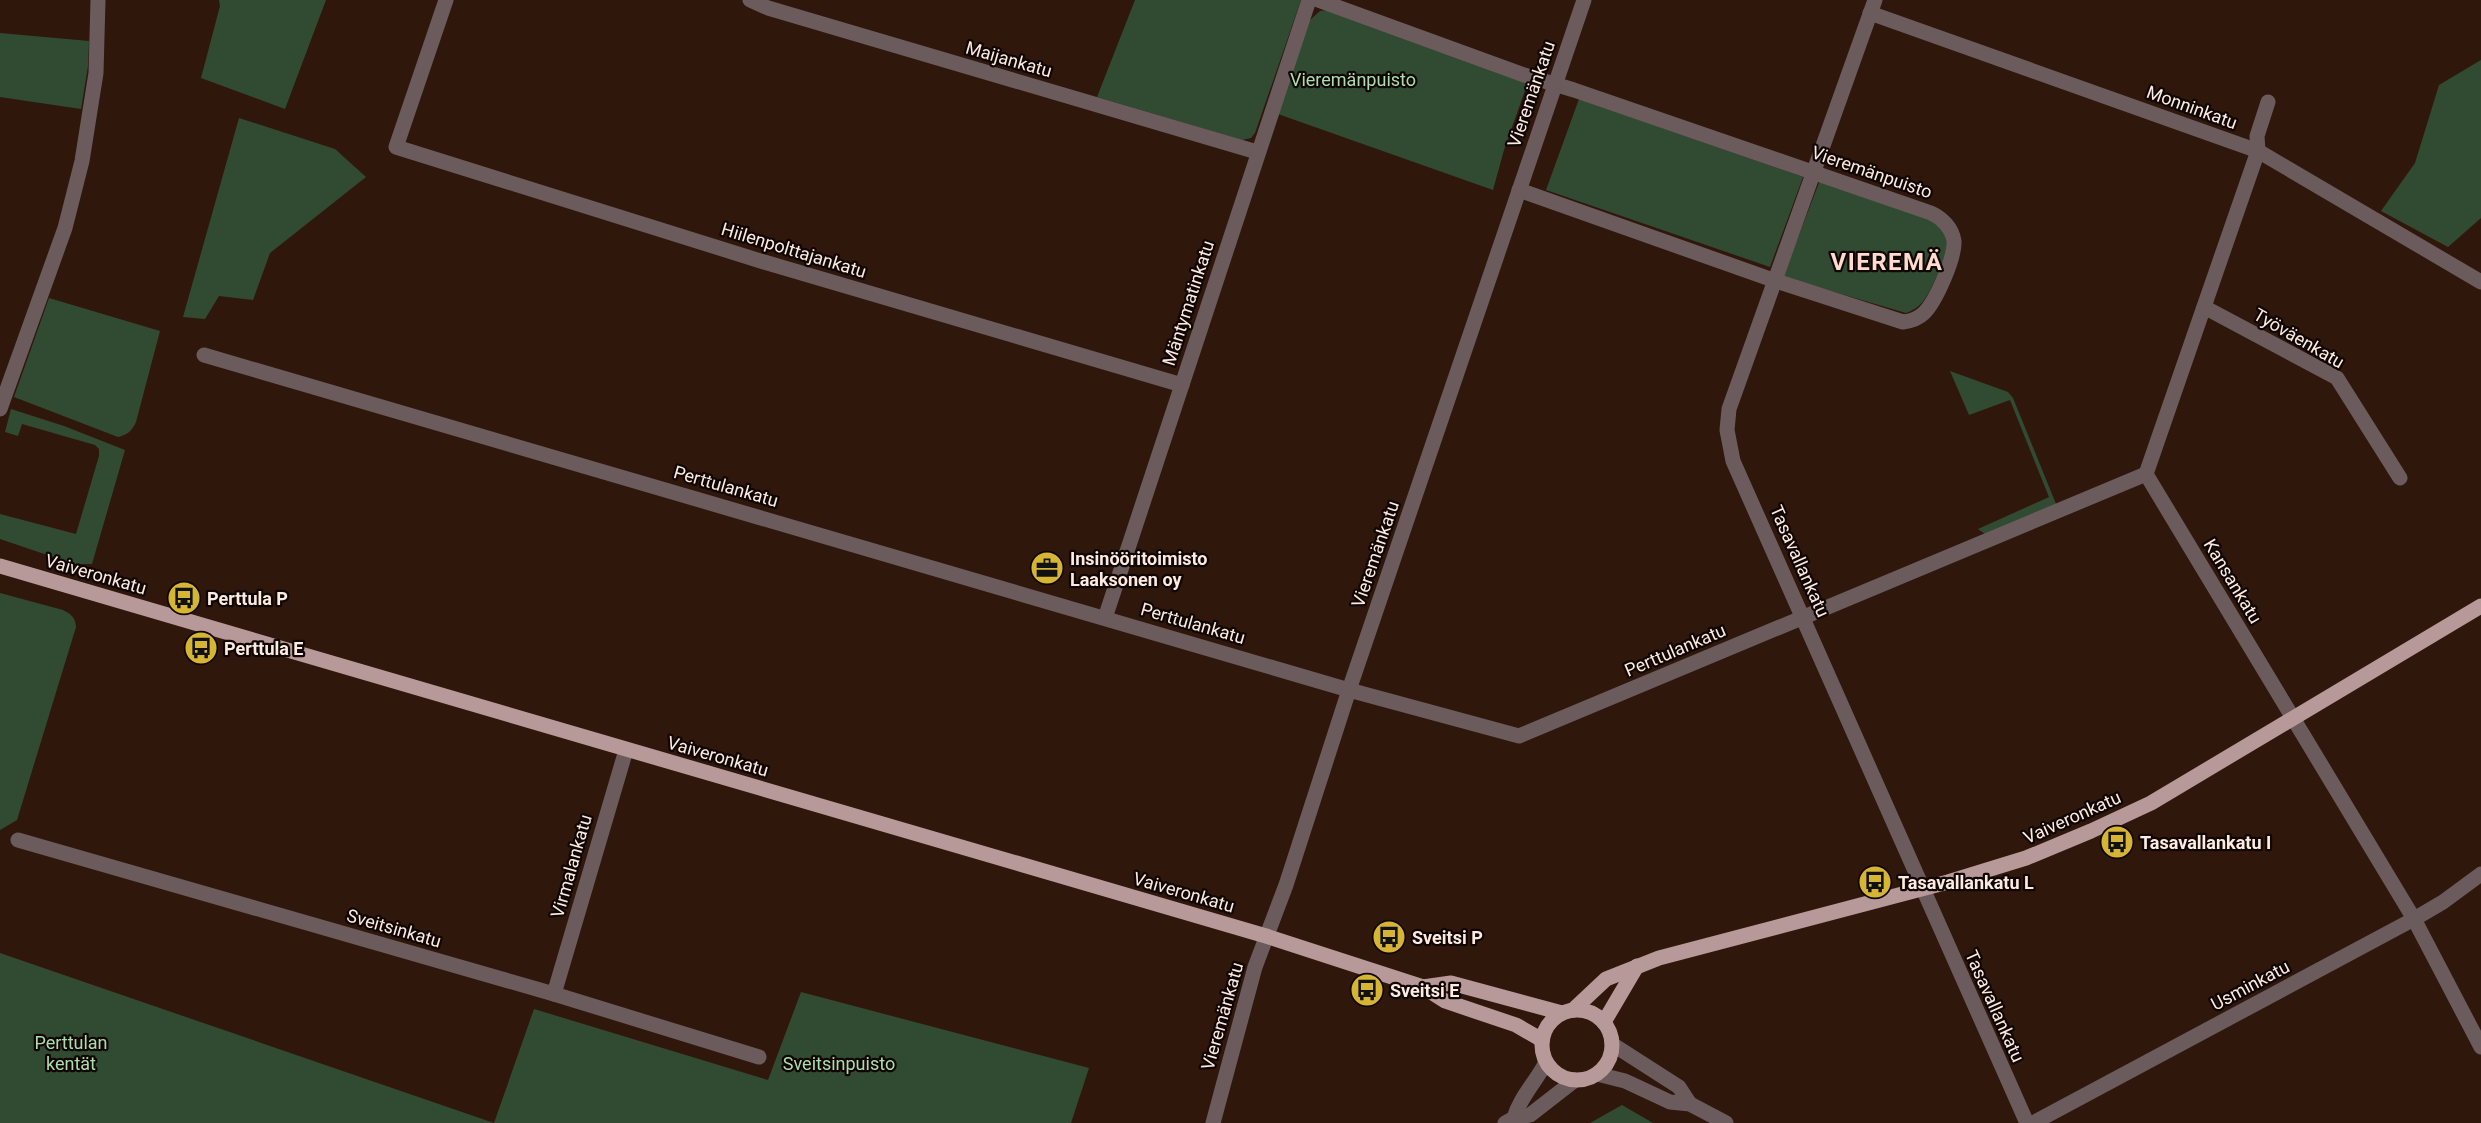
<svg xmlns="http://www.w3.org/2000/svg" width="2481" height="1123" viewBox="0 0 2481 1123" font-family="Roboto,sans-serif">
<rect width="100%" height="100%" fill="#30170c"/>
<g fill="#314b32">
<path d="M 219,0 L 326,0 L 285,109 L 201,78 L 220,6 Z"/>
<path d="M 1135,0 L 1301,0 L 1255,133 L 1251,138 L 1242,140 L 1097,97 Z"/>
<path d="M 1328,10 L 1522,79 L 1527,85 L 1504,150 L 1493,190 L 1278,114 L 1310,20 L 1320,11 Z"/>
<path d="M 0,33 L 89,41 L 88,66 L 81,109 L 0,97 Z"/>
<path d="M 2481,60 L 2481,218 L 2448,247 L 2381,211 L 2415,163 L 2439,85 Z"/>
<path d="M 1579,99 L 1803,177 L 1770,267 L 1546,190 Z"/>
<path d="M 239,118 L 335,149 L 366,177 L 270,253 L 253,300 L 219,296 L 205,319 L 183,317 Z"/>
<path d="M 1820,180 C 1846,189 1930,210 1943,231 C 1952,244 1944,263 1937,276 C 1929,292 1924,307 1906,313 L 1783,277 Z"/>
<path d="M 49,298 L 160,331 L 136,422 C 132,431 127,435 118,437 L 14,397 Z"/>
<path d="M 1950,371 L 2008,392 L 2013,398 L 2056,504 L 1985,534 L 1978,529 L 2049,497 L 2010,400 L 1969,415 Z"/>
<path d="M 11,409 L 64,426 L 125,450 L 92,564 L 74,564 L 0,539 L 0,514 L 76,534 L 99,456 L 99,449 L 95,445 L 22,424 L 18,436 L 5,432 Z"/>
<path d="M 0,593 L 63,610 C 72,615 75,617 76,627 L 17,820 L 0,830 Z"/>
<path d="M 0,953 L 494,1123 L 534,1009 L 768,1080 L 801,992 L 1089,1068 L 1071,1123 L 0,1123 Z"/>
<path d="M 1622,1105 L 1653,1123 L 1590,1123 Z"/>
</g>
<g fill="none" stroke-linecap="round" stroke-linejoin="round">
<g stroke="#6b5b5c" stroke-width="15">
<path d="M 446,0 L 396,147 L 764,262 L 1182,385"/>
<path d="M 750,0 L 768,8 L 1257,152"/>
<path d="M 1318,0 L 1524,75 L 1574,90 L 1931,213 C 1942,218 1952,228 1954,241 C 1955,258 1936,301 1924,313 C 1918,319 1911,321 1903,322 L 1773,280 L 1519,190"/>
<path d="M 1875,0 L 1729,409 L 1727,430 L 1733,461 L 2027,1123"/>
<path d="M 1870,13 L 2258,151 L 2481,282"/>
<path d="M 2268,102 L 2257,136 L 2258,151 L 2146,474 L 2414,919 L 2481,1047"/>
<path d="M 2204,307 L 2337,378 L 2400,478"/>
<path d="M 204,355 L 1349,690 L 1519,736 L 2146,474"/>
<path d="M 0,409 L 65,228 L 82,161 L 96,73 L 98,0"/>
<path d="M 1105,618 L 1309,0"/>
<path d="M 18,840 L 554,994 L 759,1057"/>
<path d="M 554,994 L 626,750"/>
<path d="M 1612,1044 L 1679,1087 L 1690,1104"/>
<path d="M 1597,1074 L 1625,1081 L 1670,1102 L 1690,1104 L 1726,1123"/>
<path d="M 1514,1118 C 1520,1097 1536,1082 1546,1062"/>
<path d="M 1213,1123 L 1255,967 L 1286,885 L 1349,690 L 1584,0"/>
<path d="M 1505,1123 L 1514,1118 L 1530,1115 L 1575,1080"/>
<path d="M 2033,1123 L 2414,919 L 2443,902 L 2481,874"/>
</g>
<g stroke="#b89999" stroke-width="15">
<path d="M 0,566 L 1266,936 L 1423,987 L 1445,1001 L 1516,1025 L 1542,1040"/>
<path d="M 1423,987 L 1451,983 L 1562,1013"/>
<path d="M 1573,1010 L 1606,979 L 1659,958 L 1948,882 L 2026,858 L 2091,831 L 2151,803 L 2481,606"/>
<circle cx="1577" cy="1045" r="35"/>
<path d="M 1604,1022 L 1637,966"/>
</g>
</g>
<defs>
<g id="office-disc" transform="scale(1.725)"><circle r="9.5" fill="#d6b534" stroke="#100603"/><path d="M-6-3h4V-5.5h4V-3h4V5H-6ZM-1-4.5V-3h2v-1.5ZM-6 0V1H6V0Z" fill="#111"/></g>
<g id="bus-disc" transform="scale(1.725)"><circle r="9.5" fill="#d6b534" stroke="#100603"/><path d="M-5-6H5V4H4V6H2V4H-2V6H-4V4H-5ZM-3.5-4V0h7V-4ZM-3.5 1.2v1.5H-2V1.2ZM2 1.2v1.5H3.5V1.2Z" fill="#111"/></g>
</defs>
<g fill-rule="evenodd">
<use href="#office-disc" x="1047" y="568"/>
<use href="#bus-disc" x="184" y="598"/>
<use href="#bus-disc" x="201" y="648"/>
<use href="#bus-disc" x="2117" y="842"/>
<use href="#bus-disc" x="1875" y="882"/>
<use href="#bus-disc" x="1389" y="937"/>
<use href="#bus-disc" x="1367" y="990"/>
</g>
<g text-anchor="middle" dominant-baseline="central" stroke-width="4.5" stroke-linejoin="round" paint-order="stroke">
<g font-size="18" fill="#fcebe3" stroke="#100603">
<text transform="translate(1009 59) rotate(16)">Maijankatu</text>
<text transform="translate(1531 94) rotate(-71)">Vieremänkatu</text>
<text transform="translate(2192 107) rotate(20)">Monninkatu</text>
<text transform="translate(1872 172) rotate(19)">Vieremänpuisto</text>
<text transform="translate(794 250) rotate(17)">Hiilenpolttajankatu</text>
<text transform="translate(1188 303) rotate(-72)">Mäntymatinkatu</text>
<text transform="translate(2299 338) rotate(30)">Työväenkatu</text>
<text transform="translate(726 486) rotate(16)">Perttulankatu</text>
<text transform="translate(1375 554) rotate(-71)">Vieremänkatu</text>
<text transform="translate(1800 561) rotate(66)">Tasavallankatu</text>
<text transform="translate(96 574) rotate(16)">Vaiveronkatu</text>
<text transform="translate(2233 581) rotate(59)">Kansankatu</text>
<text transform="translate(1193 623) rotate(16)">Perttulankatu</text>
<text transform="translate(1675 650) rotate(-23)">Perttulankatu</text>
<text transform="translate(718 756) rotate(16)">Vaiveronkatu</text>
<text transform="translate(2072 817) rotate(-24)">Vaiveronkatu</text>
<text transform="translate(571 866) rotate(-74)">Virmalankatu</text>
<text transform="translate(1184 892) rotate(16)">Vaiveronkatu</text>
<text transform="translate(394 928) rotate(16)">Sveitsinkatu</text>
<text transform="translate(2250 985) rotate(-28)">Usminkatu</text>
<text transform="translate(1995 1006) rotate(66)">Tasavallankatu</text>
<text transform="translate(1222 1016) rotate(-74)">Vieremänkatu</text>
</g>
<g font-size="18" fill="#acddad" stroke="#100603">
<text x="1353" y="79">Vieremänpuisto</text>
<text x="71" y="1042">Perttulan<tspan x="71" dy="21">kentät</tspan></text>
<text x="839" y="1063">Sveitsinpuisto</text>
</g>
<g font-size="18" font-weight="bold" fill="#fcebe3" stroke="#100603" text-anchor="start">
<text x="1070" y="558">Insinööritoimisto<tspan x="1070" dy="21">Laaksonen oy</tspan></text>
<text x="207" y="598">Perttula P</text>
<text x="224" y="648">Perttula E</text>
<text x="2140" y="842">Tasavallankatu I</text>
<text x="1898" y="882">Tasavallankatu L</text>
<text x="1412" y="937">Sveitsi P</text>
<text x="1390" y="990">Sveitsi E</text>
</g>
<g font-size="24" font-weight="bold" letter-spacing="1.5" fill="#fedbcd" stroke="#100603">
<text x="1887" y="262">VIEREMÄ</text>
</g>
</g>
</svg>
